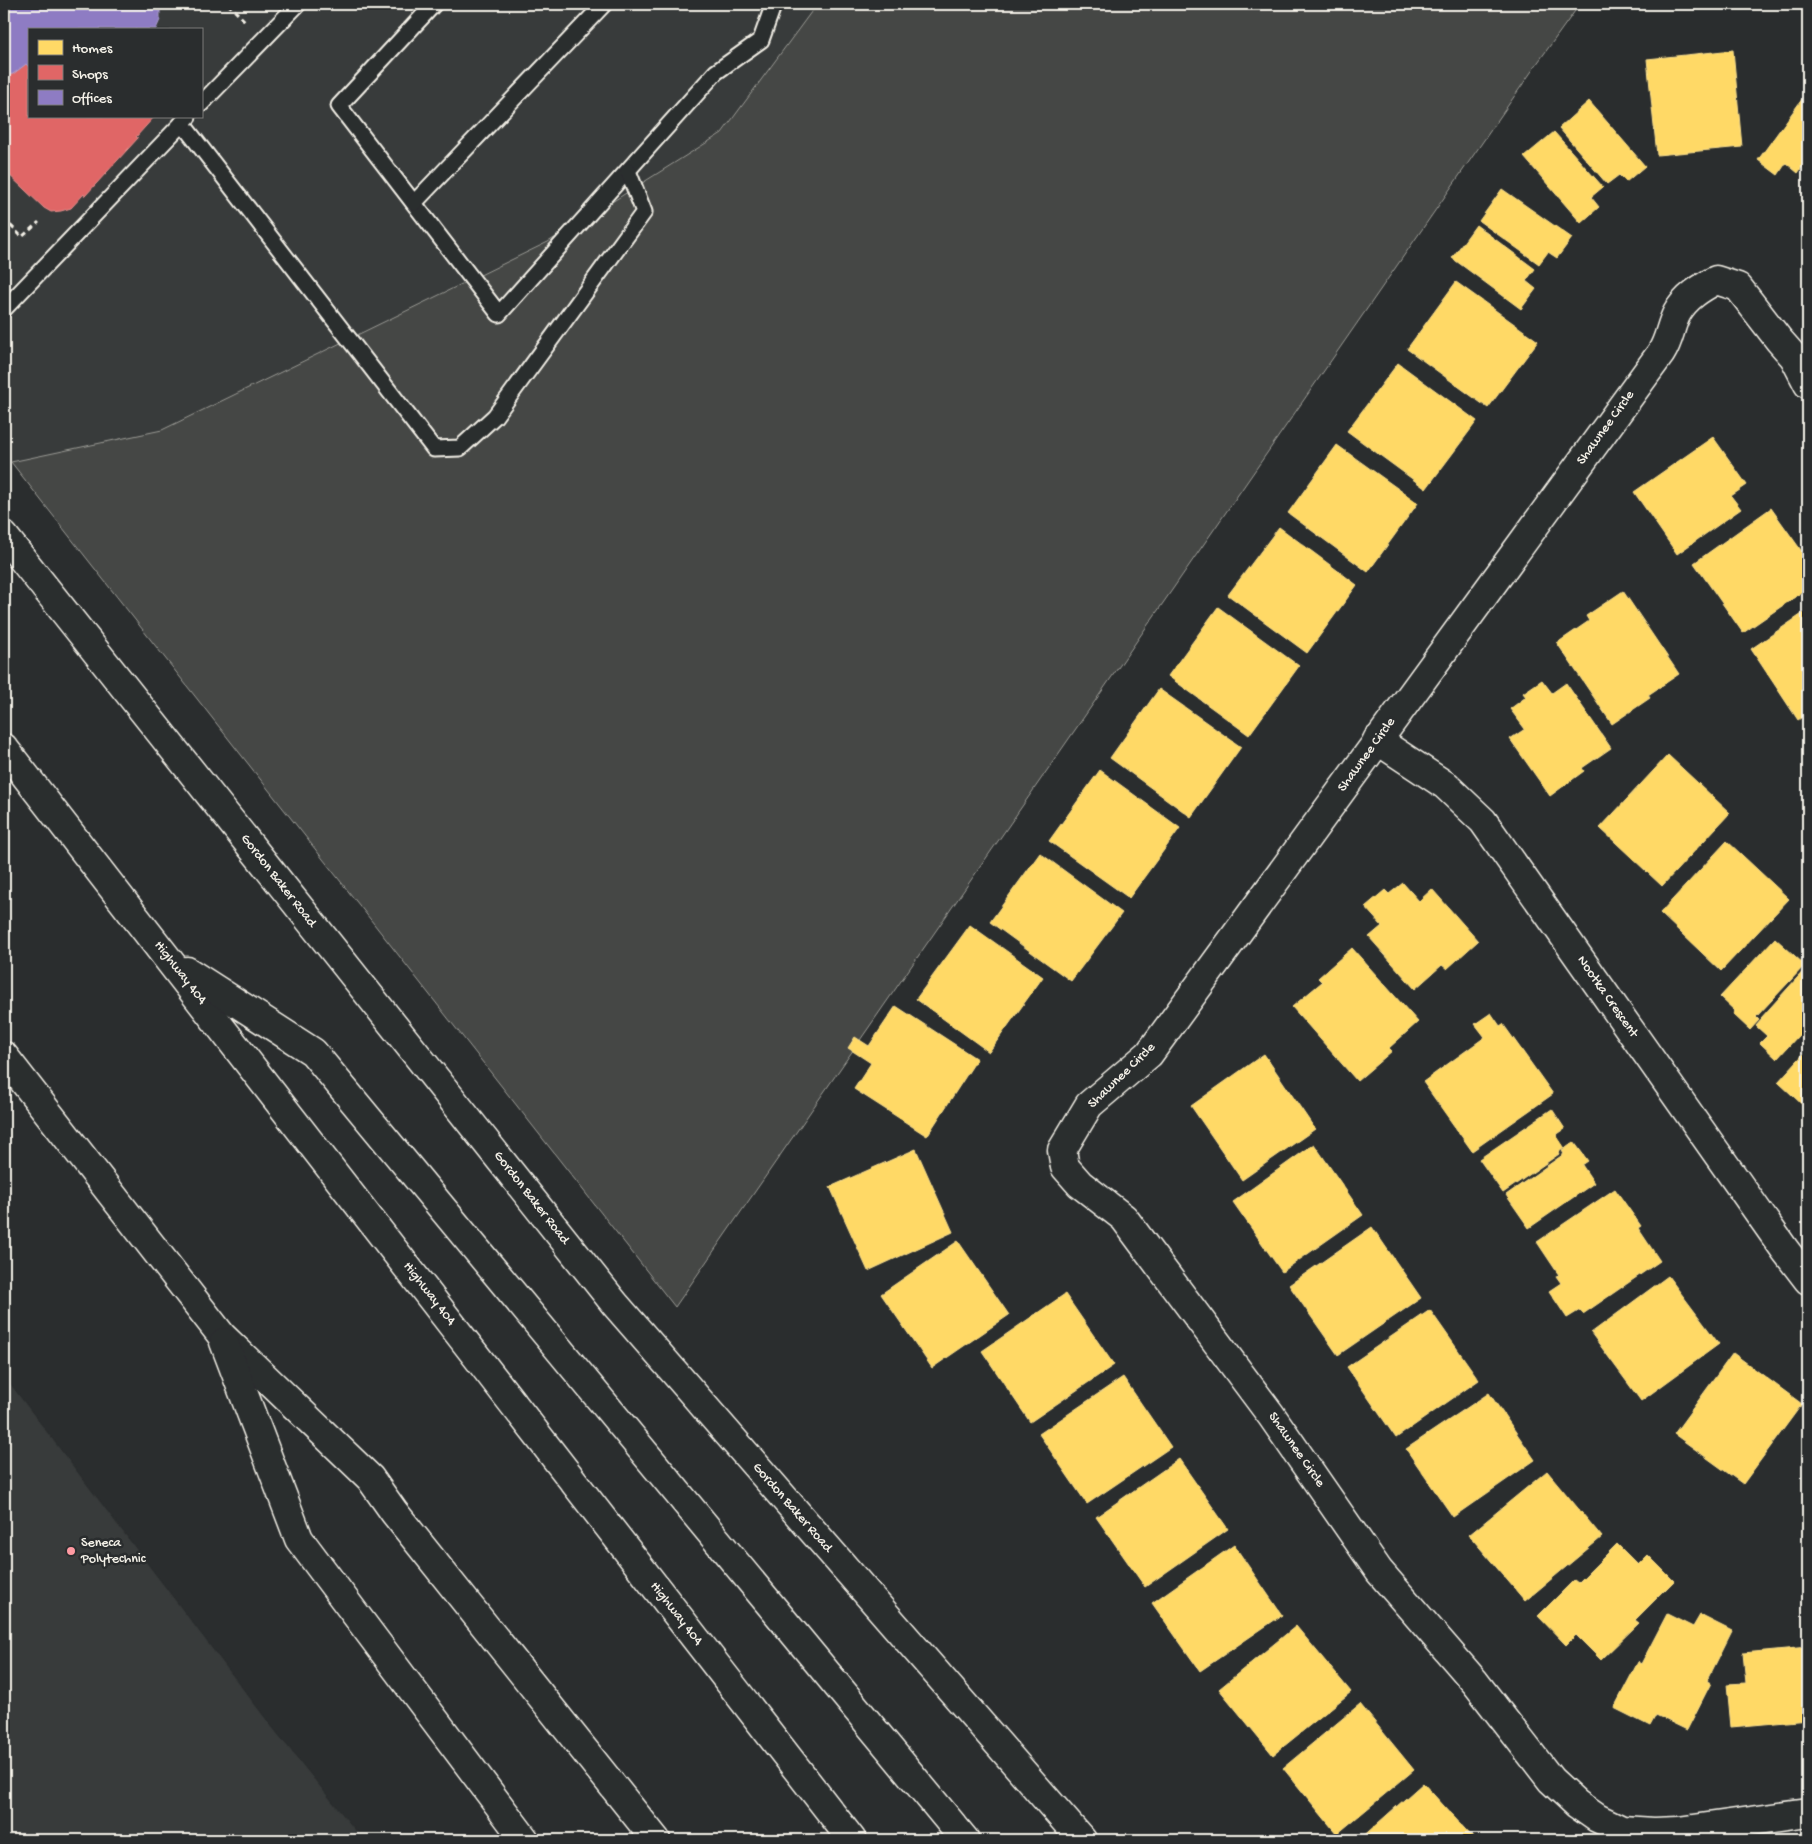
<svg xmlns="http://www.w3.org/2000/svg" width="1812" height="1844" viewBox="0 0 1812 1844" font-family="'Gochi Hand',sans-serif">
<rect width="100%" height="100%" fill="#2a2d2e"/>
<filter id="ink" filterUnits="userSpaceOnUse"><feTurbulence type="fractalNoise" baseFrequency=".02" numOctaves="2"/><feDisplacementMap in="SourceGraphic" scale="10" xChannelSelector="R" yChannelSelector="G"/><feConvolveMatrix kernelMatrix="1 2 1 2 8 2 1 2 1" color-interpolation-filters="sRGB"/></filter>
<g filter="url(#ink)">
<g fill="#373a3a" fill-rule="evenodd">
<path d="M 4,4 L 817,4 L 722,133 L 548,242 L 162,430 L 11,462 L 4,453 ZM 29,29 L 201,29 L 201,116 L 29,116 Z"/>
<path d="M 4,1376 L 271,1726 L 363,1840 L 4,1840 Z"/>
</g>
<path fill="#444645" stroke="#9c9c96" d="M 817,4 L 1580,4 L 1536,65 L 675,1307 L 11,462 L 162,430 L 548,242 L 722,133 Z"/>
<g fill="#ffd966" stroke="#fce08d">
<path d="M 1733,50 L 1742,147 L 1657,155 L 1647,59 Z"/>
<path d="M 1808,91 L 1808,159 L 1798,173 L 1786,163 L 1778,175 L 1758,160 Z"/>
<path d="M 1589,101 L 1645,166 L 1626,182 L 1619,175 L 1607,184 L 1559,128 Z"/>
<path d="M 1554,132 L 1603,187 L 1591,197 L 1599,207 L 1581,223 L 1524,157 Z"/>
<path d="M 1502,189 L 1572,238 L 1557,258 L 1548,252 L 1539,264 L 1479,221 Z"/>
<path d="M 1476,225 L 1535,269 L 1526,281 L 1536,289 L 1521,309 L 1452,258 Z"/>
<path d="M 1456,282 L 1538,341 L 1488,408 L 1407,349 Z"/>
<path d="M 1398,363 L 1477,421 L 1426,489 L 1347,431 Z"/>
<path d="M 1713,437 L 1747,485 L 1731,496 L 1741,509 L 1677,554 L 1634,492 Z"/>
<path d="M 1337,445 L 1418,503 L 1368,572 L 1288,513 Z"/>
<path d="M 1771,508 L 1808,560 L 1808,588 L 1743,633 L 1694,563 Z"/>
<path d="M 1279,527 L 1357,585 L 1307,653 L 1228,595 Z"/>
<path d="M 1623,591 L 1679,674 L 1648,695 L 1650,698 L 1612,724 L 1557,643 L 1589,621 L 1586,616 Z"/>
<path d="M 1218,607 L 1299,666 L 1249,735 L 1168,676 Z"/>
<path d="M 1808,610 L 1808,713 L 1798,720 L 1751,649 Z"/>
<path d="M 1542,680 L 1552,693 L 1566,683 L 1611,748 L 1582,768 L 1584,771 L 1550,796 L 1510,739 L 1525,729 L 1510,709 L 1526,697 L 1523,693 Z"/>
<path d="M 1159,689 L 1241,747 L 1191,817 L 1110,758 Z"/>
<path d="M 1668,755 L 1730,813 L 1662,886 L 1600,828 Z"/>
<path d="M 1100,770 L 1180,828 L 1129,898 L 1049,841 Z"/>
<path d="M 1727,841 L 1789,899 L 1721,971 L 1660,913 Z"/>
<path d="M 1040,853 L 1122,913 L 1071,981 L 990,922 Z"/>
<path d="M 1403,883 L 1419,901 L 1432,889 L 1478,941 L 1447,969 L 1442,965 L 1415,989 L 1369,937 L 1382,926 L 1365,907 L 1385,890 L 1389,894 Z"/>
<path d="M 970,925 L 1043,977 L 989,1052 L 916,999 Z"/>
<path d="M 1775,938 L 1805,965 L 1756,1017 L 1759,1020 L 1750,1030 L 1733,1014 L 1735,1011 L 1720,997 Z"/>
<path d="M 1352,948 L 1418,1022 L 1389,1048 L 1392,1051 L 1357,1081 L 1292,1007 L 1322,982 L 1318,978 Z"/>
<path d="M 1807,967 L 1808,1025 L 1777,1059 L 1760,1043 L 1767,1036 L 1756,1026 L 1762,1019 L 1761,1018 Z"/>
<path d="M 896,1006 L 977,1059 L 927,1136 L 854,1089 L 871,1063 L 848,1048 L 855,1037 L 869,1046 Z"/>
<path d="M 1491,1013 L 1500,1026 L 1503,1024 L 1553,1094 L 1472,1151 L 1423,1082 L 1485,1037 L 1475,1024 Z"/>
<path d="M 1808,1049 L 1808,1116 L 1804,1112 L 1807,1109 L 1778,1082 Z"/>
<path d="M 1264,1054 L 1315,1129 L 1242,1180 L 1191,1106 Z"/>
<path d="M 1552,1109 L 1565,1129 L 1556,1135 L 1564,1147 L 1558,1152 L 1559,1154 L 1503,1193 L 1479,1159 Z"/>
<path d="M 1574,1142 L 1588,1161 L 1582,1165 L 1594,1183 L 1529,1228 L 1506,1195 L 1564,1154 L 1562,1151 Z"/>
<path d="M 1314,1144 L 1363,1215 L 1282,1272 L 1233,1202 Z"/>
<path d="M 916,1149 L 953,1232 L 868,1271 L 830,1187 Z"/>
<path d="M 1615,1189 L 1641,1226 L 1638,1228 L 1660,1261 L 1583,1314 L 1580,1310 L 1567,1318 L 1549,1291 L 1561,1283 L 1556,1276 L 1559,1275 L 1537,1242 Z"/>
<path d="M 1372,1227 L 1421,1298 L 1338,1355 L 1289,1285 Z"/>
<path d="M 958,1241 L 1009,1315 L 932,1368 L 881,1294 Z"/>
<path d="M 1668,1276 L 1719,1344 L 1641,1401 L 1591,1333 Z"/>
<path d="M 1065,1294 L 1114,1365 L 1030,1422 L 982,1351 Z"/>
<path d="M 1430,1310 L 1479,1380 L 1396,1438 L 1347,1367 Z"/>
<path d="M 1733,1353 L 1802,1404 L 1743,1484 L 1674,1434 Z"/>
<path d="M 1123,1377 L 1171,1447 L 1087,1504 L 1039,1434 Z"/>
<path d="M 1489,1393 L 1535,1460 L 1453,1517 L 1406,1449 Z"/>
<path d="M 1179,1459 L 1228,1529 L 1145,1587 L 1096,1517 Z"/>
<path d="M 1547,1471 L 1602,1537 L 1525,1601 L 1469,1535 Z"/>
<path d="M 1617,1544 L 1638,1565 L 1648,1555 L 1674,1581 L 1635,1620 L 1639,1623 L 1601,1660 L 1576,1635 L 1566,1645 L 1538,1616 L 1574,1580 L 1578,1583 Z"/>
<path d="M 1234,1545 L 1282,1615 L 1200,1671 L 1152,1603 Z"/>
<path d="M 1667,1614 L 1693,1627 L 1700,1615 L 1732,1631 L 1707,1681 L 1711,1683 L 1687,1730 L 1656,1715 L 1650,1726 L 1614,1708 L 1638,1662 L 1641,1664 Z"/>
<path d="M 1296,1626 L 1351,1692 L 1273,1755 L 1219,1689 Z"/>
<path d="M 1808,1647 L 1808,1720 L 1731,1727 L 1727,1684 L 1746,1683 L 1743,1653 Z"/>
<path d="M 1360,1704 L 1414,1770 L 1337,1834 L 1283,1768 Z"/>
<path d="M 1423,1783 L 1475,1840 L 1359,1840 Z"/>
</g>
<path fill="#e06666" stroke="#e6908d" d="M 26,64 L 29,67 L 29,116 L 155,116 L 136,137 L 138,138 L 85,196 L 84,194 L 71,208 L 61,211 L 51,212 L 44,208 L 4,170 L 4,75 L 13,74 Z"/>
<path fill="#8e7cc3" stroke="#ad9fce" d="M 4,4 L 160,4 L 160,20 L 156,29 L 29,29 L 29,67 L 26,64 L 13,74 L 4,75 Z"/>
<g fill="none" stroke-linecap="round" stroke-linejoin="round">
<g stroke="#f4f1e8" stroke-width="19">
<g id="lane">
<path d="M 434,4 L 339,106 L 499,314 L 716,72 L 761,40 L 772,9 L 770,4"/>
<path d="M 201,104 L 298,4"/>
<path d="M 182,123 L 434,449 L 460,448 L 495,416 L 644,212 L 628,171"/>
<path d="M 414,203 L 604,4"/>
<path d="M 4,309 L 188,117"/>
</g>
</g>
<g stroke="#f4f1e8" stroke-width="31">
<g id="street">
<path d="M 1808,384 L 1794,357 L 1779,340 L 1738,287 L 1716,280 C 1701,288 1686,297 1677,313 C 1670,326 1670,339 1661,353 L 1149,1054 L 1089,1105 L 1062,1150 L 1065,1167 L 1080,1184 L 1124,1218 L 1144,1245 L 1271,1415 L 1379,1571 L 1475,1682 L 1551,1780 L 1577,1804 L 1597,1818 L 1622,1830 L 1654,1832 L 1679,1831 L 1808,1813"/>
<path d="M 1377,740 L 1445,785 L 1483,821 L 1785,1250 L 1808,1280"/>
</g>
</g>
<g stroke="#f4f1e8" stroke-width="31">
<path id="secondary" d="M 4,536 L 615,1304 L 1082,1840"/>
</g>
<g stroke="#f4f1e8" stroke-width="31">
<g id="highway">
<path d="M 4,748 L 852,1840"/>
<path d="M 187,971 L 313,1052 L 965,1840"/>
<path d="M 4,1056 L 222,1336 L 370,1478 L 394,1512 L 656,1840"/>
<path d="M 224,1342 L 299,1539 L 525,1840"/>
</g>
</g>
<g stroke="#f4f1e8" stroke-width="3" stroke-dasharray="5 4" stroke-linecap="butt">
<path d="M 228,4 L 245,21"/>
<path d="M 4,219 L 22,237 L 39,222"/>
</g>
<use href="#lane" stroke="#2a2d2e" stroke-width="15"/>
<use href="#street" stroke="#2a2d2e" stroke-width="28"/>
<use href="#secondary" stroke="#2a2d2e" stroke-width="28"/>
<use href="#highway" stroke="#2a2d2e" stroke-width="28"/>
</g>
</g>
<circle fill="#ff9aa2" stroke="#2a2d2e" stroke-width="2" cx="71" cy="1551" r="5"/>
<g text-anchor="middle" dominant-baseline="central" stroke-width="5" stroke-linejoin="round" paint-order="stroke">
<g font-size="14" fill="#f4f1e8" stroke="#2a2d2e">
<text transform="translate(1606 428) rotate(-54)">Shawnee Circle</text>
<text transform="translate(1367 755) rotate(-54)">Shawnee Circle</text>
<text transform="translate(278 881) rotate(52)">Gordon Baker Road</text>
<text transform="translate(180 973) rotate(52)">Highway 404</text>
<text transform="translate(1607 997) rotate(55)">Nootka Crescent</text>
<text transform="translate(1122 1076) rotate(-44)">Shawnee Circle</text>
<text transform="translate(531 1198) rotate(52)">Gordon Baker Road</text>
<text transform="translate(429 1294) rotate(52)">Highway 404</text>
<text transform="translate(1296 1450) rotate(55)">Shawnee Circle</text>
<text transform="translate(792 1508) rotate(49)">Gordon Baker Road</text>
<text transform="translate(676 1614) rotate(52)">Highway 404</text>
</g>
<g font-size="14" fill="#f4f1e8" stroke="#2a2d2e" text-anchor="start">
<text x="81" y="1543">Seneca<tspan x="81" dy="16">Polytechnic</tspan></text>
</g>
</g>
<rect width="1812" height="1844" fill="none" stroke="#2a2d2e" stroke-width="20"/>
<rect x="10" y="10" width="1792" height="1824" fill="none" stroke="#f4f1e8" stroke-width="2" filter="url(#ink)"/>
<rect x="28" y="28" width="175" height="90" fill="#2a2d2e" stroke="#7b7b78"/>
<rect x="38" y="40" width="25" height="15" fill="#ffd966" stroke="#7b7b78"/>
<text x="72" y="52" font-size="15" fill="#f4f1e8">Homes</text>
<rect x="38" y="65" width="25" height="15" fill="#e06666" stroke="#7b7b78"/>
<text x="72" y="78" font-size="15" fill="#f4f1e8">Shops</text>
<rect x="38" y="90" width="25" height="15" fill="#8e7cc3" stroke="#7b7b78"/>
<text x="72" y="102" font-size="15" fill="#f4f1e8">Offices</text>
</svg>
